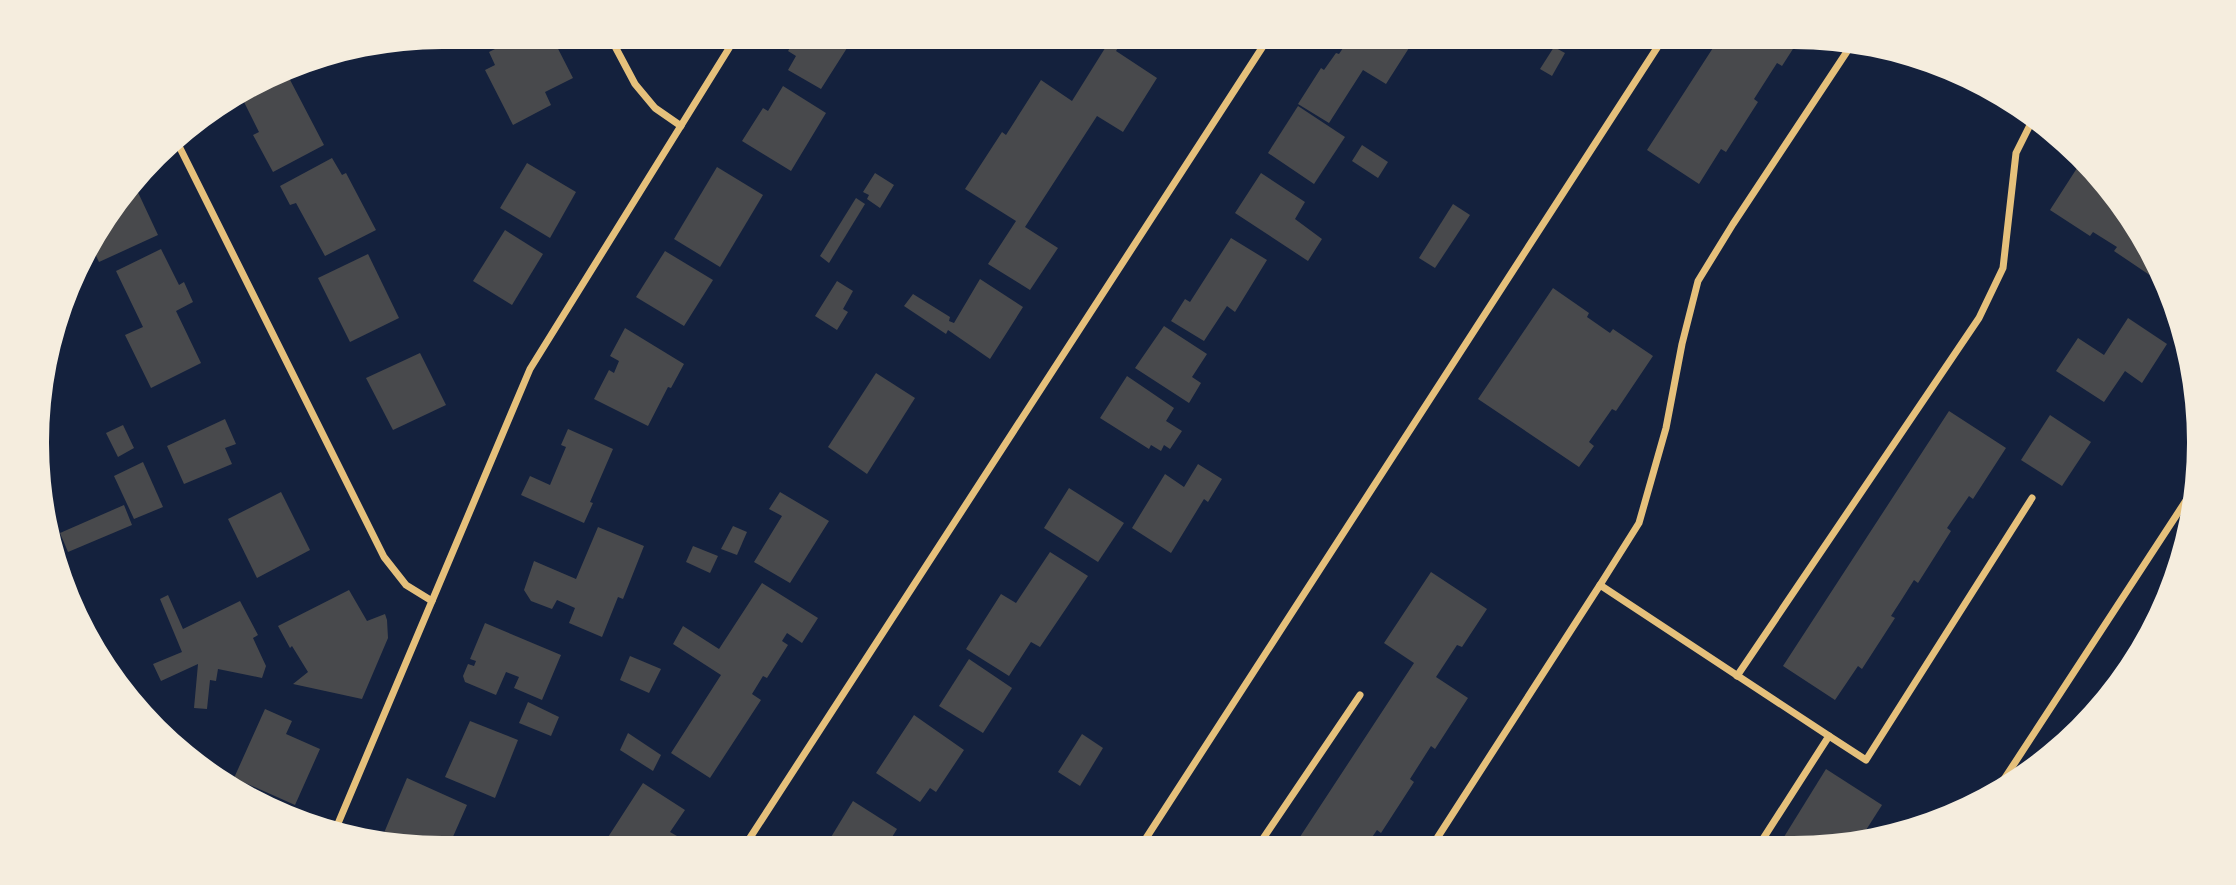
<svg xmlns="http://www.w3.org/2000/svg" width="2236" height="885" viewBox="0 0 2236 885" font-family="Montserrat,sans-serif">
<rect width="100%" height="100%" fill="#14213d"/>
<g fill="#48494c">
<path d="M 475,37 L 490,37 L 478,43 Z"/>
<path d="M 519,37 L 552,37 L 573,78 L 545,92 L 551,105 L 513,125 L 485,70 L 495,65 L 489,52 Z"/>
<path d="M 797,37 L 854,37 L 821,89 L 788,70 L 796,56 L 788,51 Z"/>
<path d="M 1094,37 L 1125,37 L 1116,51 L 1157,78 L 1123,132 L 1097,116 L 1025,227 L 1058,248 L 1030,290 L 988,264 L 1016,221 L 965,189 L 1002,132 L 1006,135 L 1041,80 L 1072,101 L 1107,45 Z"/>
<path d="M 1355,37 L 1416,37 L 1386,84 L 1363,70 L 1329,123 L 1298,104 L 1321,68 L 1324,70 L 1336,53 L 1339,54 L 1349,39 L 1352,42 Z"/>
<path d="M 1720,37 L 1800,38 L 1782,66 L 1777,63 L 1754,99 L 1758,102 L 1726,152 L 1721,149 L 1699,184 L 1647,150 Z"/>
<path d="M 1554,47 L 1565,53 L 1552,76 L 1540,69 Z"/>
<path d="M 288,76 L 324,145 L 273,172 L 253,135 L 259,132 L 243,100 Z"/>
<path d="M 783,86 L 826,113 L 791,171 L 742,141 L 763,108 L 768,111 Z"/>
<path d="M 1298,106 L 1345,137 L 1314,184 L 1268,153 Z"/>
<path d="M 1362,145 L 1388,162 L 1378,178 L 1352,161 Z"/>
<path d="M 332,158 L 342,175 L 346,173 L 376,230 L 325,256 L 296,203 L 290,205 L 280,186 Z"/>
<path d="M 527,163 L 576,192 L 550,238 L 500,208 Z"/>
<path d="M 2079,165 L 2145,240 L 2155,269 L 2151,276 L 2114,251 L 2117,247 L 2093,232 L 2090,236 L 2050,210 Z"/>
<path d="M 717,167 L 763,195 L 720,267 L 674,239 Z"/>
<path d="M 875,173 L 894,185 L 880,208 L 867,199 L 869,195 L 863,192 Z"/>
<path d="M 1261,173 L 1305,202 L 1295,219 L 1322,239 L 1308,261 L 1235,213 Z"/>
<path d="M 135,186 L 158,235 L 99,262 L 90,243 L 91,240 Z"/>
<path d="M 856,198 L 865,204 L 829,263 L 820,256 Z"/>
<path d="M 1453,204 L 1470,215 L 1435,268 L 1419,258 Z"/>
<path d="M 505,230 L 543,254 L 512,305 L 473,281 Z"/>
<path d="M 1231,238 L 1267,260 L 1235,312 L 1227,306 L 1204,341 L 1171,321 L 1185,299 L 1190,302 Z"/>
<path d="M 161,249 L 179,285 L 184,282 L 193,302 L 176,311 L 201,363 L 151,388 L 125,335 L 143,327 L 116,271 Z"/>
<path d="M 665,251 L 713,280 L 684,326 L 636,297 Z"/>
<path d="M 368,254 L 399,318 L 350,342 L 318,278 Z"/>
<path d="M 980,279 L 1023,307 L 990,359 L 948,330 L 946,334 L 904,306 L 913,294 L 950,317 L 949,321 L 954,323 Z"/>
<path d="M 837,281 L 853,291 L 843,309 L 848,312 L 837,330 L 815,316 Z"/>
<path d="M 1553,288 L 1589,313 L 1587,317 L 1610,333 L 1613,329 L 1653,356 L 1616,411 L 1612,409 L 1591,439 L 1589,442 L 1594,446 L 1579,467 L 1478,399 Z"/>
<path d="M 2128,318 L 2167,344 L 2142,383 L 2125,371 L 2104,402 L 2056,371 L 2078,338 L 2104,355 Z"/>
<path d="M 1164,326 L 1207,354 L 1192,377 L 1201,383 L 1189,403 L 1135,368 Z"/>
<path d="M 625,328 L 684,364 L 671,388 L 668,387 L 648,426 L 594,399 L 609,370 L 614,373 L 619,361 L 610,356 Z"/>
<path d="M 420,353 L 446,405 L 393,430 L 366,378 Z"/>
<path d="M 876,373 L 915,398 L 867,474 L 828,447 Z"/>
<path d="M 1127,376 L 1174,408 L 1166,421 L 1182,431 L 1170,449 L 1164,445 L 1161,451 L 1151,445 L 1149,449 L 1100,418 Z"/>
<path d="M 1949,411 L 2006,448 L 1973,499 L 1969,496 L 1947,528 L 1951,531 L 1918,583 L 1914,580 L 1902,599 L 1891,616 L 1895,618 L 1862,669 L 1858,666 L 1835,700 L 1783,666 Z"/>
<path d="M 2050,415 L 2091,442 L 2062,486 L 2021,460 Z"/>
<path d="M 225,419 L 236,444 L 225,448 L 232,464 L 184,484 L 167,446 Z"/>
<path d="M 123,425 L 134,448 L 118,457 L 106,433 Z"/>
<path d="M 568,429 L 613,449 L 590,502 L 593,503 L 584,523 L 521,495 L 530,476 L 550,485 L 566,447 L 561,445 Z"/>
<path d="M 143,462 L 163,507 L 134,519 L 114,476 Z"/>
<path d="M 1198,464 L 1222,479 L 1208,502 L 1204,499 L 1171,553 L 1132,528 L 1165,474 L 1184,487 Z"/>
<path d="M 1069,488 L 1124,523 L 1098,562 L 1044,528 Z"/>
<path d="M 281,492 L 310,550 L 257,578 L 228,519 Z"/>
<path d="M 780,492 L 829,521 L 790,583 L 754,562 L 782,516 L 769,509 Z"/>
<path d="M 124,505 L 132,525 L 68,552 L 60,533 Z"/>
<path d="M 733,526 L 747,532 L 737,555 L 721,549 Z"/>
<path d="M 598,527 L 644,546 L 623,599 L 618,597 L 602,637 L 569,623 L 575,608 L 557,600 L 552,609 L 531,601 L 524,590 L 534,561 L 576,579 Z"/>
<path d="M 693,546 L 718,556 L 710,573 L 686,562 Z"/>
<path d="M 1050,552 L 1088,576 L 1040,647 L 1031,642 L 1009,676 L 966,649 L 1001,594 L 1016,603 Z"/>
<path d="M 1431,572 L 1487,609 L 1462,647 L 1457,645 L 1436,677 L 1468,698 L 1435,749 L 1431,746 L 1410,779 L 1414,782 L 1381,833 L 1377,830 L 1366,846 L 1294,846 L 1414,663 L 1384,643 Z"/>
<path d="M 762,583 L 818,618 L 802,643 L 787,633 L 782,641 L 788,645 L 767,678 L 763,676 L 752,694 L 761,700 L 710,778 L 671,753 L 721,675 L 673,644 L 683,626 L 719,649 Z"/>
<path d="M 349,590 L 367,621 L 385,614 L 387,620 L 388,638 L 362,699 L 293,684 L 308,672 L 292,646 L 290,648 L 278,626 Z"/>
<path d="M 168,595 L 183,629 L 240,601 L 258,635 L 253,638 L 266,666 L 262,678 L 218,669 L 216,681 L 210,680 L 207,709 L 194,708 L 198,664 L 161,681 L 153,664 L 182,652 L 160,599 Z"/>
<path d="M 485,623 L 561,655 L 542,700 L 514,688 L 519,677 L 506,672 L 496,695 L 465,682 L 463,676 L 468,664 L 474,666 L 476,661 L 470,659 Z"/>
<path d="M 630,656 L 661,669 L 649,693 L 620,680 Z"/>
<path d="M 969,659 L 1012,688 L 983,733 L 939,706 Z"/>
<path d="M 528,702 L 559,717 L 551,736 L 519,723 Z"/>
<path d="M 265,709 L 292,721 L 286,734 L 320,749 L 295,805 L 234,778 Z"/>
<path d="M 914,715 L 964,750 L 936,792 L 930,788 L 920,802 L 876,773 Z"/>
<path d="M 470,721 L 518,740 L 495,798 L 445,777 Z"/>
<path d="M 628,733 L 661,755 L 653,771 L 620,750 Z"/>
<path d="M 1082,734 L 1103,748 L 1080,786 L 1058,772 Z"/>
<path d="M 1826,769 L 1882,805 L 1859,841 L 1847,845 L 1779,845 Z"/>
<path d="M 407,778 L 467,805 L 448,848 L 437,843 L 435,847 L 381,840 Z"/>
<path d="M 643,783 L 685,810 L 670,832 L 677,836 L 669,848 L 601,848 Z"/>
<path d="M 853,801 L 897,829 L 886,847 L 825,847 Z"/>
</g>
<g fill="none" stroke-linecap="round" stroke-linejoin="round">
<g stroke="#e5c07b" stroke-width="7">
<path d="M 610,37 L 635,84 L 655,108 L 681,126"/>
<path d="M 175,138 L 384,557 L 406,585 L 432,601"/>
<path d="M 1600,585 L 1639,523 L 1666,428 L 1682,344 L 1698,281 L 1733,224 L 1852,44"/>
<path d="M 1737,676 L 1979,318 L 2003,268 L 2016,153 L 2034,117"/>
<path d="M 1829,736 L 1866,760 L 2032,498"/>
<path d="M 1997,790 L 2189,496"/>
<path d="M 334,833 L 530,369 L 736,37"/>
<path d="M 1141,846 L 1664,37"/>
<path d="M 1258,846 L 1360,695"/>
<path d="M 1432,846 L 1600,585 L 1829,736 L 1759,845"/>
<path d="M 744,847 L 1269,37"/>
</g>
</g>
<path d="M0 0H2236V885H0ZM442 49H1794A393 393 0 0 1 2187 442V443A393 393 0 0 1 1794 836H442A393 393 0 0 1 49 443V442A393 393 0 0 1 442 49Z" fill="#f5edde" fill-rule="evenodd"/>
</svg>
